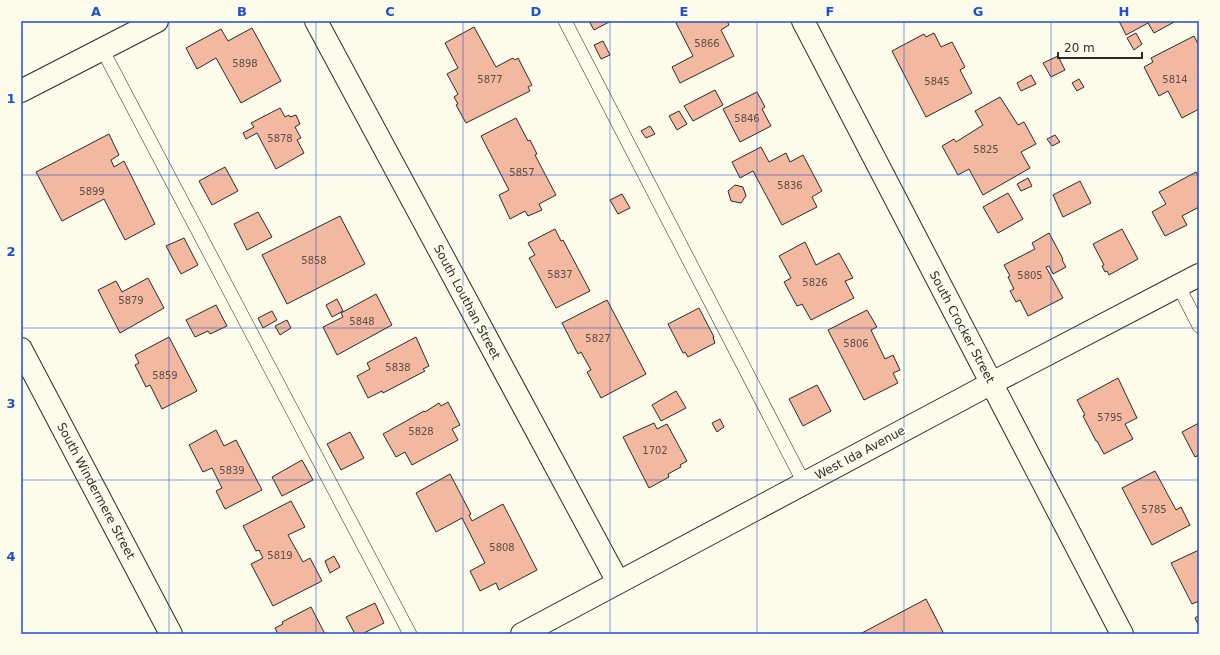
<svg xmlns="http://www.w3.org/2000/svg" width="1220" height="655" viewBox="0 0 1220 655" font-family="'DejaVu Sans',sans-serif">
<rect width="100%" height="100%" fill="#fdfbea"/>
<g fill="#f2b8a0" stroke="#2b2b2b">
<path d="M 589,21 L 611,21 L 594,30 Z"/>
<path d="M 679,21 L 727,21 L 729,25 L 721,30 L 734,56 L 680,83 L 672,67 L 693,56 L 676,23 Z"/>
<path d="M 1119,21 L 1176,21 L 1154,33 L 1148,23 L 1126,35 Z"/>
<path d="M 474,27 L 496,67 L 513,58 L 515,60 L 518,58 L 532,85 L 528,87 L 530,91 L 466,123 L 456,105 L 458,104 L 454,97 L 458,94 L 447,74 L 458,68 L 445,43 Z"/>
<path d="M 252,28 L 281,81 L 241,103 L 216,58 L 197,69 L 186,48 L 221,29 L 228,41 Z"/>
<path d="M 934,33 L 941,47 L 952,42 L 965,67 L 960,70 L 972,93 L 926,117 L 892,51 L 924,34 L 926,37 Z"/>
<path d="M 1136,33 L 1142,44 L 1134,50 L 1127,38 Z"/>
<path d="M 1194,36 L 1199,46 L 1199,109 L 1182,118 L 1168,91 L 1159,96 L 1144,67 L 1153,62 L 1151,58 Z"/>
<path d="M 603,41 L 610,55 L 601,59 L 594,45 Z"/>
<path d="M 1058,56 L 1065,70 L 1051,77 L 1043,63 Z"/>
<path d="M 1031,75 L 1036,84 L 1021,91 L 1017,83 Z"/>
<path d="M 1079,79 L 1084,87 L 1077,91 L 1072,83 Z"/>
<path d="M 715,90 L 723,105 L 693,121 L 684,106 Z"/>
<path d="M 757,92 L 765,107 L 762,109 L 771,126 L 740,142 L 723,109 Z"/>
<path d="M 1000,97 L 1018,125 L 1024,122 L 1036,144 L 1021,152 L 1030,168 L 983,195 L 969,169 L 958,175 L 942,146 L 954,139 L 956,142 L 983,125 L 975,111 Z"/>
<path d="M 280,108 L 285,117 L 289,115 L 290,117 L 296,115 L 300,124 L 295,127 L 301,138 L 297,140 L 304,153 L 276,169 L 257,133 L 246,139 L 243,133 L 254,127 L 251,123 Z"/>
<path d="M 679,111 L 687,124 L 677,130 L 669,116 Z"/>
<path d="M 516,118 L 528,141 L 530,140 L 537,154 L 535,155 L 556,195 L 539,204 L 542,210 L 528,216 L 525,211 L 510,219 L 499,195 L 509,190 L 481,136 Z"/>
<path d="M 650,126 L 655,134 L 646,138 L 641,131 Z"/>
<path d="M 109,134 L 119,155 L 111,160 L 114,167 L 124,161 L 155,224 L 125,240 L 104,199 L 62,221 L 36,172 Z"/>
<path d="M 1055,135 L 1060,142 L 1052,146 L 1047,139 Z"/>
<path d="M 761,147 L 769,162 L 786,153 L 790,162 L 803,155 L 822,191 L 812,197 L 817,207 L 782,225 L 753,171 L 740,178 L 732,162 Z"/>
<path d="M 225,167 L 238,191 L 212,205 L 199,181 Z"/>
<path d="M 1196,172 L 1199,178 L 1199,207 L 1182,216 L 1187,225 L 1165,236 L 1152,212 L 1166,204 L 1159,192 Z"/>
<path d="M 1028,178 L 1032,186 L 1021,191 L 1017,184 Z"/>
<path d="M 1080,181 L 1091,203 L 1063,217 L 1053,195 Z"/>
<path d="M 735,185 L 743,187 L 746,196 L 741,203 L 731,201 L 728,191 Z"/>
<path d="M 1008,193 L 1023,219 L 998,233 L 983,207 Z"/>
<path d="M 622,194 L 630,208 L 618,214 L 610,200 Z"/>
<path d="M 258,212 L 272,237 L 247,250 L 234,224 Z"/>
<path d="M 340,216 L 365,264 L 287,304 L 262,255 Z"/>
<path d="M 555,229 L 561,241 L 563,240 L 590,291 L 556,308 L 529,258 L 535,255 L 528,243 Z"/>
<path d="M 1122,229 L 1138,259 L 1109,275 L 1107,271 L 1105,272 L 1102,266 L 1104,265 L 1093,244 Z"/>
<path d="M 1049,233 L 1063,259 L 1062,260 L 1066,267 L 1053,274 L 1049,266 L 1046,267 L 1063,298 L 1028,316 L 1020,300 L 1016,302 L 1010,291 L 1014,289 L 1008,277 L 1010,276 L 1004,265 L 1035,249 L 1032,243 Z"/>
<path d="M 184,238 L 198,265 L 181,274 L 166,246 Z"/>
<path d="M 805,242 L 816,265 L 839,253 L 853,278 L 845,281 L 854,298 L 811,320 L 802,304 L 797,306 L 784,282 L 791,278 L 779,256 Z"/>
<path d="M 148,278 L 164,308 L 120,333 L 98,290 L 116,281 L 122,292 Z"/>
<path d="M 376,294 L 392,325 L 337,355 L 323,327 L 343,317 L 341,313 Z"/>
<path d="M 337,299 L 343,311 L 332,317 L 326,305 Z"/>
<path d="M 607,300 L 646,374 L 601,398 L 587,372 L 591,370 L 581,352 L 578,354 L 562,323 Z"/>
<path d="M 216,305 L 227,326 L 210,334 L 208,331 L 195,337 L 186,320 Z"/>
<path d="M 699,308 L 714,337 L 713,337 L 715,343 L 688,357 L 685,352 L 683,353 L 668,324 Z"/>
<path d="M 867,310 L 877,327 L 871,330 L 885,359 L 893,355 L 900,370 L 893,373 L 898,383 L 864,400 L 828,330 Z"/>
<path d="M 272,311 L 277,320 L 263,328 L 258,318 Z"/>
<path d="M 287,320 L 291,328 L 280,335 L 275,326 Z"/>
<path d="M 169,337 L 197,391 L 162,409 L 150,385 L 146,387 L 135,365 L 139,363 L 135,355 Z"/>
<path d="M 416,337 L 429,366 L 423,369 L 425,371 L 383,393 L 382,391 L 368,398 L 357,376 L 370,369 L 367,363 Z"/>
<path d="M 1118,378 L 1137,418 L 1125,424 L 1133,439 L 1104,454 L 1097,441 L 1096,441 L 1083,416 L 1085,415 L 1077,400 Z"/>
<path d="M 817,385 L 831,411 L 803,426 L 789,399 Z"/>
<path d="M 676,391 L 686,408 L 661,421 L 652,405 Z"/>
<path d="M 448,402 L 460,425 L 452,429 L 458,440 L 412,465 L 405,452 L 396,457 L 383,434 L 424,411 L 425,412 L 439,403 L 441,406 Z"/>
<path d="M 720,419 L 724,427 L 717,432 L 712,423 Z"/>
<path d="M 654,423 L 657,429 L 667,424 L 687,461 L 680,465 L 681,467 L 668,474 L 669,477 L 649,488 L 623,437 Z"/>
<path d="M 1199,423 L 1199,455 L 1195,457 L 1182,432 Z"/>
<path d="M 216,430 L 224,446 L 236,440 L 262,490 L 225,509 L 216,491 L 222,488 L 212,468 L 203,472 L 189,445 Z"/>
<path d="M 350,432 L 364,458 L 341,470 L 327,444 Z"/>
<path d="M 302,460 L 313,480 L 282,496 L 272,477 Z"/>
<path d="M 1155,471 L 1176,510 L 1181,507 L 1190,525 L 1152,545 L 1122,488 Z"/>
<path d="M 450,474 L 471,514 L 469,515 L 472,521 L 503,504 L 537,570 L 499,590 L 496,583 L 480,591 L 470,571 L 485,563 L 462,518 L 436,532 L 416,493 Z"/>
<path d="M 291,501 L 305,527 L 288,535 L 303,562 L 310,558 L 322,581 L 273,606 L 251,564 L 263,558 L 259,550 L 256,551 L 243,526 Z"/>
<path d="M 1199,550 L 1199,601 L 1192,604 L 1171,563 Z"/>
<path d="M 334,556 L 340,567 L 330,573 L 325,561 Z"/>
<path d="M 926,599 L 944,634 L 860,634 Z"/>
<path d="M 375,603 L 384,623 L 362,634 L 355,634 L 346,617 Z"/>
<path d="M 311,607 L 325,634 L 278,634 L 275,628 L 283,624 L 282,622 Z"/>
<path d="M 1199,615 L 1199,626 L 1195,618 Z"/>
</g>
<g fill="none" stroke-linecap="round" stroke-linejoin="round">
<g stroke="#2b2b2b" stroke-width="14">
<g id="lane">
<path d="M 565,21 L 804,483"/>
<path d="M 102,49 L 410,634"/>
<path d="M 1178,285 L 1199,326"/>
</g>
</g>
<g stroke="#2b2b2b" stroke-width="24">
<g id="street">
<path d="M 316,21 L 618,582"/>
<path d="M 803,21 L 1122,634"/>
<path d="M 21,91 L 157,21"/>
<path d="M 21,349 L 171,634"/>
<path d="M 522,634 L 992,383 L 1199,275"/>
</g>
</g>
<use href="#lane" stroke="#fdfbea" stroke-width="13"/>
<use href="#street" stroke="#fdfbea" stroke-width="22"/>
</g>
<path fill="none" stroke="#1d4ed8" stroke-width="1" stroke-opacity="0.55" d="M 169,21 L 169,634M 316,21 L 316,634M 463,21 L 463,634M 610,21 L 610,634M 757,21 L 757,634M 904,21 L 904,634M 1051,21 L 1051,634M 21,175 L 1199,175M 21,328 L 1199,328M 21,480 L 1199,480"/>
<g text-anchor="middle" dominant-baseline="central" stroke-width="3" stroke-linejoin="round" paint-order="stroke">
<g font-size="10" fill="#5d4e48">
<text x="707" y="43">5866</text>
<text x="245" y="63">5898</text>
<text x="490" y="79">5877</text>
<text x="1175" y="79">5814</text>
<text x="937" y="81">5845</text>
<text x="747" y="118">5846</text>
<text x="280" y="138">5878</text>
<text x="986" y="149">5825</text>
<text x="522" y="172">5857</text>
<text x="790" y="185">5836</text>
<text x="92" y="191">5899</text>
<text x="314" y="260">5858</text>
<text x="560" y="274">5837</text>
<text x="1030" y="275">5805</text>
<text x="815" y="282">5826</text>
<text x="131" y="300">5879</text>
<text x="362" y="321">5848</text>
<text x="598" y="338">5827</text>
<text x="856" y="343">5806</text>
<text x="398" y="367">5838</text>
<text x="165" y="375">5859</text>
<text x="1110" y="417">5795</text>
<text x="421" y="431">5828</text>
<text x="655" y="450">1702</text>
<text x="232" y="470">5839</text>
<text x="1154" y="509">5785</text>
<text x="502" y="547">5808</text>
<text x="280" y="555">5819</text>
</g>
<g font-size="12" fill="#2b2b2b" stroke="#fdfbea">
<text transform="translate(467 302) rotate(62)">South Louthan Street</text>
<text transform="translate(962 327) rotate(62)">South Crocker Street</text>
<text transform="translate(860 453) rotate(-28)">West Ida Avenue</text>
<text transform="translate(96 491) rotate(62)">South Windermere Street</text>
</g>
</g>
<rect width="1220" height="655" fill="none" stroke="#fdfbea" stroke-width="44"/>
<path d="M1058 52v6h84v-6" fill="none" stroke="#2b2b2b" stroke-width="2"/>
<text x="1064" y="52" font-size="12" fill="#2b2b2b" stroke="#fdfbea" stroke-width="3" paint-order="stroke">20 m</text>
<rect x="22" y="22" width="1176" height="611" fill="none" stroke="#1d4ed8" stroke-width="1.5"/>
<g font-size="13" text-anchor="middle" font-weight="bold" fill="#1d4ed8">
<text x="96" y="16">A</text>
<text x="242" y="16">B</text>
<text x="390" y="16">C</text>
<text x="536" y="16">D</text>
<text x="684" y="16">E</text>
<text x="830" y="16">F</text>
<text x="978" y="16">G</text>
<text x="1124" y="16">H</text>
<text x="11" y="103">1</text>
<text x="11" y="256">2</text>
<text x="11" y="408">3</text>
<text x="11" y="561">4</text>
</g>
</svg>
